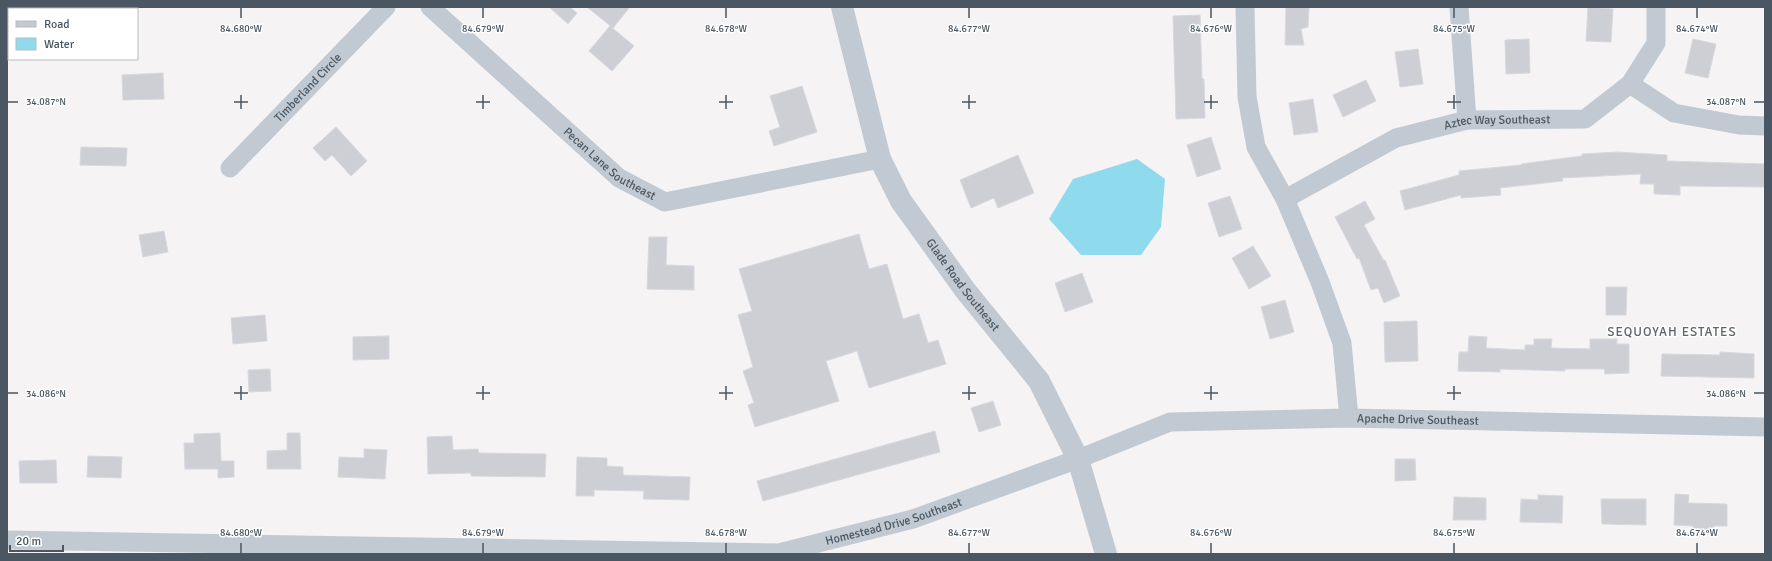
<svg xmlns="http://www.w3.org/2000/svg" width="1772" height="561" viewBox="0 0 1772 561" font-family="Signika,sans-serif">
<rect width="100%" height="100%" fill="#f5f3f3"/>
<path fill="#90daee" d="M 1137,159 L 1165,179 L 1161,227 L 1141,255 L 1081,255 L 1049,219 L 1073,179 Z"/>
<g fill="#cdcfd5" stroke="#d7d9de">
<path d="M 549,7 L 570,7 L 577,13 L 568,24 Z"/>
<path d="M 587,7 L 630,7 L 613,28 Z"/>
<path d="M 1286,7 L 1309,7 L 1308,27 L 1301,29 L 1304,45 L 1285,45 Z"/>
<path d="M 1588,7 L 1613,9 L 1611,42 L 1586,41 Z"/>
<path d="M 1200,15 L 1202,79 L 1204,79 L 1205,118 L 1176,119 L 1173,16 Z"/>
<path d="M 610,26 L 634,46 L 612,71 L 589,51 Z"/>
<path d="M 1529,39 L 1530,73 L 1506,74 L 1505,40 Z"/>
<path d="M 1693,39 L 1716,44 L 1708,78 L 1685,73 Z"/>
<path d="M 1418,49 L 1423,84 L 1400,87 L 1395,52 Z"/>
<path d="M 163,73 L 164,99 L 123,100 L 122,75 Z"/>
<path d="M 1366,80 L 1376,101 L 1343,117 L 1333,95 Z"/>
<path d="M 802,86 L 817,132 L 774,146 L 769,131 L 780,127 L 770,96 Z"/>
<path d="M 1313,99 L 1318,132 L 1294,135 L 1289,103 Z"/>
<path d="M 336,127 L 367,161 L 351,176 L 332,155 L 325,161 L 313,148 Z"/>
<path d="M 1211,137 L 1221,169 L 1197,177 L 1187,145 Z"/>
<path d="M 81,147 L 127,148 L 126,166 L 80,165 Z"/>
<path d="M 1618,152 L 1667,155 L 1667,161 L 1765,164 L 1765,187 L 1680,186 L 1680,195 L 1654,194 L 1654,184 L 1640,184 L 1641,174 L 1562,178 L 1563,181 L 1500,188 L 1501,195 L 1461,198 L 1461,195 L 1405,210 L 1400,191 L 1459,175 L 1459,171 L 1521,165 L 1521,164 L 1582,156 L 1582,154 Z"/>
<path d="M 1018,155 L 1034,193 L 998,208 L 994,198 L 971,208 L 960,180 Z"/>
<path d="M 1230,196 L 1242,229 L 1219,237 L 1208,203 Z"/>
<path d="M 1365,201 L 1375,219 L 1364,225 L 1384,261 L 1385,260 L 1400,296 L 1384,303 L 1378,288 L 1371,290 L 1359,258 L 1357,259 L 1335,217 Z"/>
<path d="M 164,231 L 168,252 L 143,257 L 139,235 Z"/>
<path d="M 859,234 L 869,269 L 887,264 L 903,319 L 919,314 L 928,343 L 938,340 L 946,364 L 869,388 L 857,351 L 826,361 L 839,401 L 755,427 L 748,405 L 754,403 L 743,371 L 753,367 L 738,315 L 752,311 L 739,269 Z"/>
<path d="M 649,237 L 667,237 L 666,265 L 694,266 L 694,290 L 647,289 Z"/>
<path d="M 1253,246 L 1271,276 L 1249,289 L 1232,258 Z"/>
<path d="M 1082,273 L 1093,302 L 1065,312 L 1055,283 Z"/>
<path d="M 1606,287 L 1627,287 L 1626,315 L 1606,315 Z"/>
<path d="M 1285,300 L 1294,332 L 1270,339 L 1261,307 Z"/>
<path d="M 265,315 L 267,341 L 233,344 L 231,318 Z"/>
<path d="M 1417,321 L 1418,361 L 1385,362 L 1384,322 Z"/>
<path d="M 389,336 L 389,359 L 353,360 L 353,337 Z"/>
<path d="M 1469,336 L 1487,337 L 1486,348 L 1525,350 L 1525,345 L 1534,345 L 1534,339 L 1552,339 L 1551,348 L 1590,349 L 1590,339 L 1617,339 L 1617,344 L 1629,344 L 1629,373 L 1605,374 L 1604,369 L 1565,369 L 1565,371 L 1500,369 L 1500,372 L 1458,371 L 1459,352 L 1468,352 Z"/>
<path d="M 1720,352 L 1754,354 L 1754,378 L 1661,376 L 1662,354 L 1720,355 Z"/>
<path d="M 270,369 L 271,391 L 249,392 L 248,370 Z"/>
<path d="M 993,401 L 1001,425 L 979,432 L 971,408 Z"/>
<path d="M 935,431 L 940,452 L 763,501 L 757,481 Z"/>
<path d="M 220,433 L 221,461 L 234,461 L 234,477 L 218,478 L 218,469 L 185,469 L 184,443 L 194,443 L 194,434 Z"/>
<path d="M 287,433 L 300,433 L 301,469 L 267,469 L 267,451 L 287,450 Z"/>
<path d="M 452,436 L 453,450 L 478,449 L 479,453 L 546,454 L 545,477 L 471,476 L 471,473 L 428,474 L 427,437 Z"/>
<path d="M 364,449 L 387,450 L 385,479 L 338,477 L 339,457 L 364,458 Z"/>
<path d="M 88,456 L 122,457 L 121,478 L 87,477 Z"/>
<path d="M 577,457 L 607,458 L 607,466 L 623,467 L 623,475 L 690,477 L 689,500 L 643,499 L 644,491 L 594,490 L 594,496 L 576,496 Z"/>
<path d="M 1395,459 L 1415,459 L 1416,480 L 1395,481 Z"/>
<path d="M 56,460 L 57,483 L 20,483 L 19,461 Z"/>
<path d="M 1675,494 L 1689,495 L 1688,503 L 1727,504 L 1727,526 L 1714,526 L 1714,534 L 1693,534 L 1693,526 L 1674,525 Z"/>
<path d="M 1538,495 L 1563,496 L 1562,523 L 1520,522 L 1521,499 L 1538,500 Z"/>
<path d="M 1454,497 L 1486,498 L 1486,520 L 1453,520 Z"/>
<path d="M 1601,499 L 1646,499 L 1646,525 L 1602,524 Z"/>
</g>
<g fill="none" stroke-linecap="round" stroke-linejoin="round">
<g stroke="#c1cad2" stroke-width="19">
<path id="s1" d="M 430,7 L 619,178 L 665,202 L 880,159"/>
<path d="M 1245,7 L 1247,97 L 1256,147 L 1285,199"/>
<path d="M 1459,7 L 1467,120"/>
<path d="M 1630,84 L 1674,113 L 1739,125 L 1765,126"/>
<path id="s2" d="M 230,168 L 386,7"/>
<path id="s3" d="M 1349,418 L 1342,343 L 1320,282 L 1285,199 L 1396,138 L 1467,120 L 1585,119 L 1630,84 L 1656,43 L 1656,7"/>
<path id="s4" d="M 7,540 L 779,553 L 913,519 L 1078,459 L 1170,422 L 1349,418 L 1765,427"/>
</g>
<path stroke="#c1cad2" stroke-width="22" id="s5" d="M 842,7 L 880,159 L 901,201 L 965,290 L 1039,381 L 1078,459 L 1106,554"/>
</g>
<path fill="none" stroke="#4a5661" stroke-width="1.5" d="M 241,8 L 241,18M 483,8 L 483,18M 726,8 L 726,18M 969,8 L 969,18M 1211,8 L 1211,18M 1454,8 L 1454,18M 1697,8 L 1697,18M 241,95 L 241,109M 483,95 L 483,109M 726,95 L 726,109M 969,95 L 969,109M 1211,95 L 1211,109M 1454,95 L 1454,109M 8,102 L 18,102M 234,102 L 248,102M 476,102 L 490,102M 719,102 L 733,102M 962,102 L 976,102M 1204,102 L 1218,102M 1447,102 L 1461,102M 1754,102 L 1764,102M 241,386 L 241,400M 483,386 L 483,400M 726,386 L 726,400M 969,386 L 969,400M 1211,386 L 1211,400M 1454,386 L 1454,400M 8,393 L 18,393M 234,393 L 248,393M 476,393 L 490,393M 719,393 L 733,393M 962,393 L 976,393M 1204,393 L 1218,393M 1447,393 L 1461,393M 1754,393 L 1764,393M 241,543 L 241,553M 483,543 L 483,553M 726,543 L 726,553M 969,543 L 969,553M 1211,543 L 1211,553M 1454,543 L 1454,553M 1697,543 L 1697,553"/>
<g text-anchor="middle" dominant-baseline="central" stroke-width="3" stroke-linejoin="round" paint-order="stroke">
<g font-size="12" fill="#4a5661" stroke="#fff">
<text stroke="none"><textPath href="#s2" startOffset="112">Timberland Circle</textPath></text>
<text stroke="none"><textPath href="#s3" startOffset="460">Aztec Way Southeast</textPath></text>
<text stroke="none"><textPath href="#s1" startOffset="239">Pecan Lane Southeast</textPath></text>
<text stroke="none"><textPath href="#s5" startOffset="308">Glade Road Southeast</textPath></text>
<text stroke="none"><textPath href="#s4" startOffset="1433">Apache Drive Southeast</textPath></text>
<text stroke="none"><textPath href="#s4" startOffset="891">Homestead Drive Southeast</textPath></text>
</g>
<g font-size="13" letter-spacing="1" fill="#5f6368" stroke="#fff">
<text x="1672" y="332">SEQUOYAH ESTATES</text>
</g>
</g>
<g font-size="10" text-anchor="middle" fill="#4a5661" stroke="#fff" stroke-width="3" stroke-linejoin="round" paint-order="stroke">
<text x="241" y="32">84.680°W</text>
<text x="483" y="32">84.679°W</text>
<text x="726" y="32">84.678°W</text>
<text x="969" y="32">84.677°W</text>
<text x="1211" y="32">84.676°W</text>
<text x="1454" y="32">84.675°W</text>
<text x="1697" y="32">84.674°W</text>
<text x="46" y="105">34.087°N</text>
<text x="1726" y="105">34.087°N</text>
<text x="46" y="397">34.086°N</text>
<text x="1726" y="397">34.086°N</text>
<text x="241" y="536">84.680°W</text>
<text x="483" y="536">84.679°W</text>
<text x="726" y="536">84.678°W</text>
<text x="969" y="536">84.677°W</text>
<text x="1211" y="536">84.676°W</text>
<text x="1454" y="536">84.675°W</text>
<text x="1697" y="536">84.674°W</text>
</g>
<rect width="1772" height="561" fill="none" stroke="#4a5661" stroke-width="16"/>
<rect x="8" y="8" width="130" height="52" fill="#ffffff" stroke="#b7bbc0"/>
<rect x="16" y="21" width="20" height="6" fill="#c1cad2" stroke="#b7bbc0"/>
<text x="44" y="28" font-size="12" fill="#4a5661">Road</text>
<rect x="16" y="38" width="20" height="12" fill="#90daee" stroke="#b7bbc0"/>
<text x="44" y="48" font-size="12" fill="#4a5661">Water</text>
<path d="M10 545v6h53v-6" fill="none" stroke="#4a5661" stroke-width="2"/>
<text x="16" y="545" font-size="12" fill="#4a5661" stroke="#ffffff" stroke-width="3" paint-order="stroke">20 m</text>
</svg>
